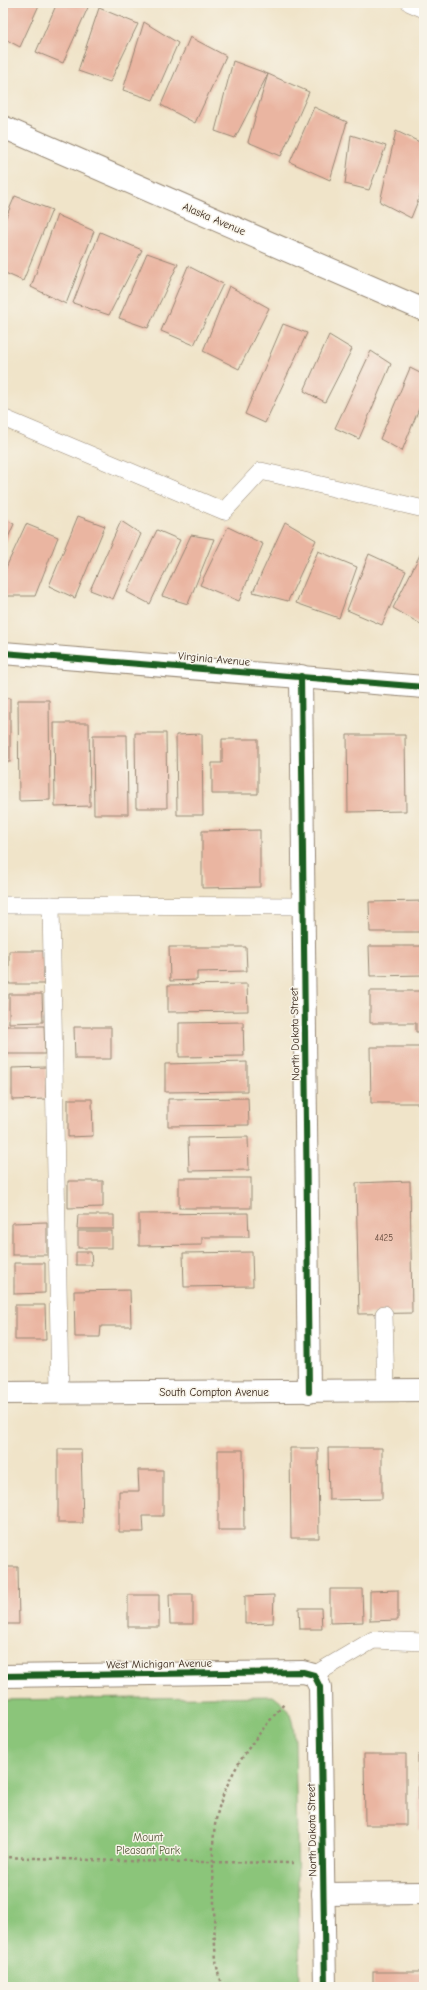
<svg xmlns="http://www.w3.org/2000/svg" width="427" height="1990" viewBox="0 0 427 1990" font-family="'Comic Neue',sans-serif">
<rect width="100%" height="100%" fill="#f7f3e8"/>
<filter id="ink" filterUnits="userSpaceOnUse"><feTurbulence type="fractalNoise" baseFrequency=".025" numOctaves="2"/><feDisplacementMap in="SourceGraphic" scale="8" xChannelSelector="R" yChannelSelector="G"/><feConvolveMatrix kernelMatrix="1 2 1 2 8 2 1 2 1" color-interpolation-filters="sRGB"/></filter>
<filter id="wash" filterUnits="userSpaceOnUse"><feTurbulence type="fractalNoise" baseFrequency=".012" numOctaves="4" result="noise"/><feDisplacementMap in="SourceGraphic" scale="16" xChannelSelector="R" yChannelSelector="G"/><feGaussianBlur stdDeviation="0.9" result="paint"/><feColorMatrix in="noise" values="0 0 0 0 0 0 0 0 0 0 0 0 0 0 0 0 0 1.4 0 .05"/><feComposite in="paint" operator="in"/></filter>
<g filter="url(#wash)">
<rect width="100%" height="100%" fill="#f0e4c9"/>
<path fill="#8bc57a" stroke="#63784c" d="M 273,1696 C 292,1710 292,1718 295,1740 L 300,1987 L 3,1987 L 3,1700 Z"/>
<g id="blocks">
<g fill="#eab5a1">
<path d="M 6,3 L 40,3 L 20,47 L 3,38 L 3,10 Z"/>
<path d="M 57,3 L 90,3 L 63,63 L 36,52 Z"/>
<path d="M 99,8 L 138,24 L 110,82 L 78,71 Z"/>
<path d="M 144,22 L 178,43 L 153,100 L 123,90 Z"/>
<path d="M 190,37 L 226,56 L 195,123 L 161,105 Z"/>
<path d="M 233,61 L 268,74 L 235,138 L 215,131 Z"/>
<path d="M 268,74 L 309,92 L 281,156 L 248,142 Z"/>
<path d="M 314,107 L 347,122 L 330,180 L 290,162 Z"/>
<path d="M 396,131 L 424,144 L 424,186 L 411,218 L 380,202 Z"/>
<path d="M 351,135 L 386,146 L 369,190 L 345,184 Z"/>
<path d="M 15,196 L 52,210 L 23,281 L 3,272 L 3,224 Z"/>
<path d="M 57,215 L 94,231 L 66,304 L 31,287 Z"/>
<path d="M 100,232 L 142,250 L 109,315 L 73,303 Z"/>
<path d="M 147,253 L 178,264 L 148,328 L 119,318 Z"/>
<path d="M 188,266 L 223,284 L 194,345 L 161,331 Z"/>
<path d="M 229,286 L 269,308 L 239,369 L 203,351 Z"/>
<path d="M 283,324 L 307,333 L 265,423 L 245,414 Z"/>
<path d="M 329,335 L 352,349 L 325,402 L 304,391 Z"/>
<path d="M 371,351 L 391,364 L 359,439 L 335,428 Z"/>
<path d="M 410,368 L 424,375 L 424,396 L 402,451 L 380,439 Z"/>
<path d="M 78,516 L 105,526 L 75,598 L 49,586 Z"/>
<path d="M 3,518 L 14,524 L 3,549 Z"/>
<path d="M 121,521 L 141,534 L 113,599 L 90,590 Z"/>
<path d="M 285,522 L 316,540 L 288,601 L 253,592 Z"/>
<path d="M 26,524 L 58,537 L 35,596 L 3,596 L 3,574 Z"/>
<path d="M 228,527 L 263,544 L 239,601 L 200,585 Z"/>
<path d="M 157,530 L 180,540 L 150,604 L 127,592 Z"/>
<path d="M 191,535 L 214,539 L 188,604 L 162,596 Z"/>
<path d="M 423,549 L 424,550 L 424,626 L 393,608 Z"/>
<path d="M 318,551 L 357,567 L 339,618 L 296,603 Z"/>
<path d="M 369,554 L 406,571 L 382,625 L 347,610 Z"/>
<rect x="3" y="698" width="7" height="64"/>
<path d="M 18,700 L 49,700 L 50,800 L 19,801 Z"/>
<path d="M 54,723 L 89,723 L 90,806 L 55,807 Z"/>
<path d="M 135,733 L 166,733 L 167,808 L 136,808 Z"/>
<path d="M 202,734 L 203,815 L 177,815 L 176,735 Z"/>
<path d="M 93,735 L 127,735 L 128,814 L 94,814 Z"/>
<path d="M 347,735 L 405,735 L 406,811 L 348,812 Z"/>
<path d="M 222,739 L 258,739 L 258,794 L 212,794 L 212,763 L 222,763 Z"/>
<path d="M 260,830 L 260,887 L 202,888 L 202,831 Z"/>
<path d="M 424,901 L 424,932 L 370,932 L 369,902 Z"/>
<path d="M 369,946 L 424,946 L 424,975 L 370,976 Z"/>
<path d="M 169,947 L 246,947 L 247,971 L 197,972 L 197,980 L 170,981 Z"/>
<path d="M 9,951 L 43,951 L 44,984 L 9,984 Z"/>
<path d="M 247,984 L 248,1011 L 168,1012 L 168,985 Z"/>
<path d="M 370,991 L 424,991 L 424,1032 L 416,1032 L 416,1023 L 370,1023 Z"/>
<path d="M 9,994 L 42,994 L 43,1022 L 9,1023 Z"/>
<path d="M 243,1022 L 244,1056 L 179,1057 L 179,1023 Z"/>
<path d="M 3,1026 L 44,1026 L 45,1054 L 3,1054 Z"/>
<path d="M 74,1027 L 111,1027 L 111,1059 L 75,1059 Z"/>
<path d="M 370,1047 L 424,1047 L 424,1103 L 371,1103 Z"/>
<path d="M 247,1062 L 247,1091 L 165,1092 L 165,1064 Z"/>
<path d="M 46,1067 L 46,1099 L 12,1100 L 12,1068 Z"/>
<path d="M 248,1098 L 249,1125 L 168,1126 L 168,1099 Z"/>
<path d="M 68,1099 L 92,1099 L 93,1136 L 68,1137 Z"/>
<path d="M 248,1137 L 249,1170 L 189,1171 L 188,1138 Z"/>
<rect x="179" y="1178" width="72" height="30"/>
<path d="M 68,1181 L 103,1181 L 103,1207 L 68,1208 Z"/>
<path d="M 410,1181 L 412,1313 L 359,1314 L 356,1183 Z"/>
<path d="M 248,1213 L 249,1237 L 202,1237 L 202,1245 L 139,1246 L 139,1214 Z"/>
<path d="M 78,1215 L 114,1215 L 114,1229 L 77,1229 Z"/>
<path d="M 47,1222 L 47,1255 L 12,1255 L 12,1223 Z"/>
<rect x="78" y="1231" width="34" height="17"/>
<path d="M 76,1252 L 91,1252 L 92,1265 L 76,1265 Z"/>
<path d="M 252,1252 L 253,1286 L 184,1287 L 183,1253 Z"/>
<path d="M 14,1263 L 45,1263 L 45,1293 L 14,1294 Z"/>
<path d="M 130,1290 L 131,1326 L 101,1326 L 100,1337 L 75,1337 L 74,1291 Z"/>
<path d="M 15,1305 L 45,1305 L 46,1340 L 15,1340 Z"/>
<path d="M 290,1448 L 318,1448 L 319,1538 L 291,1538 Z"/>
<path d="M 328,1448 L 382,1448 L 382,1499 L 329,1500 Z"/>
<path d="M 58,1449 L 81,1449 L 83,1523 L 58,1523 Z"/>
<path d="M 218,1450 L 243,1450 L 244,1530 L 218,1530 Z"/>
<path d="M 138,1470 L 163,1470 L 163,1516 L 143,1516 L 144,1532 L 119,1532 L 119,1491 L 139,1491 Z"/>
<path d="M 3,1567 L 18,1567 L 19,1624 L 3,1624 Z"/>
<path d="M 330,1589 L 362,1589 L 363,1622 L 330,1623 Z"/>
<path d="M 398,1590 L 398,1620 L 370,1621 L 370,1591 Z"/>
<path d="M 169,1594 L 193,1594 L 193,1624 L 170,1624 Z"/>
<rect x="128" y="1595" width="31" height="32"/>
<path d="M 274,1595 L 273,1623 L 245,1624 L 245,1596 Z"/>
<path d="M 299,1608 L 321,1608 L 322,1629 L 300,1629 Z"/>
<path d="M 364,1754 L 406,1754 L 406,1825 L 365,1825 Z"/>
<path d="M 418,1755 L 424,1755 L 424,1830 L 419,1830 Z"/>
<rect x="373" y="1972" width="51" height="15"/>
</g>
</g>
</g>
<g filter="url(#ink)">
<use href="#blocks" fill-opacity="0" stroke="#968774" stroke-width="1"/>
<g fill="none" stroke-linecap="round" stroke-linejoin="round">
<g stroke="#968774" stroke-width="18">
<g id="lane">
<path d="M 410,3 L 424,9"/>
<path d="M 3,418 L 224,511 L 261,471 L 424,509"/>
<path d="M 3,905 L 303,906"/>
<path d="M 51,905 L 60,1392"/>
<path d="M 384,1314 L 386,1391"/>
<path d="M 314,1675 L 373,1640 L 424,1642"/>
</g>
</g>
<g stroke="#968774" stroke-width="24">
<g id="street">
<path d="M 3,127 L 424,310"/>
<path d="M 301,676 L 309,1392"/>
<path d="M 3,1393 L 424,1390"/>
<path d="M 3,1676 L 303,1672 L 314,1675 L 320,1687 L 325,1987"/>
<path d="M 323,1894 L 424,1893"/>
</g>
</g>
<g stroke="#968774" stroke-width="24">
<path id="secondary" d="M 3,653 L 424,687"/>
</g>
<g stroke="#968774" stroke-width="2.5" stroke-dasharray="3 3" stroke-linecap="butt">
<path d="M 3,1857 L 121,1861 L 294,1863"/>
<path d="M 222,1987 C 213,1961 215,1932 214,1906 C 214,1876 210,1844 217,1815 C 227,1772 256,1736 284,1704"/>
</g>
<use href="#lane" stroke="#fff" stroke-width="17"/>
<use href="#street" stroke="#fff" stroke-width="22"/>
<use href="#secondary" stroke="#fff" stroke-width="22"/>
<g stroke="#f7f3e8" stroke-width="8">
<g id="cycleway">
<path d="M 3,653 L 424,687"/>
<path d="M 301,676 L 309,1392"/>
<path d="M 3,1676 L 303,1672 L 314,1675 L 320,1687 L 325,1987"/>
</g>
</g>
<use href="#cycleway" stroke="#1b5e20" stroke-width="6"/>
</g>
</g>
<g text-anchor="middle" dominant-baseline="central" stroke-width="3" stroke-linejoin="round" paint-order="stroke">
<g font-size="9" fill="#674d3f">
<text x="384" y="1238">4425</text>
</g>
<g font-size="11" fill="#3b2a1e" stroke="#f7f3e8">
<text transform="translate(214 219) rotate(23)">Alaska Avenue</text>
<text transform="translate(214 659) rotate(5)">Virginia Avenue</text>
<text transform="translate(295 1034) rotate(-91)">North Dakota Street</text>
<text x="214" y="1392">South Compton Avenue</text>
<text transform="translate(159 1664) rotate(-1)">West Michigan Avenue</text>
<text transform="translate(312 1830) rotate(-91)">North Dakota Street</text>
</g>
<g font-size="11" fill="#53583a" stroke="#f7f3e8">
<text x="148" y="1837">Mount<tspan x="148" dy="13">Pleasant Park</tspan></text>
</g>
</g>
<rect width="427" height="1990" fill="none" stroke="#f7f3e8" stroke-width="16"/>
</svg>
